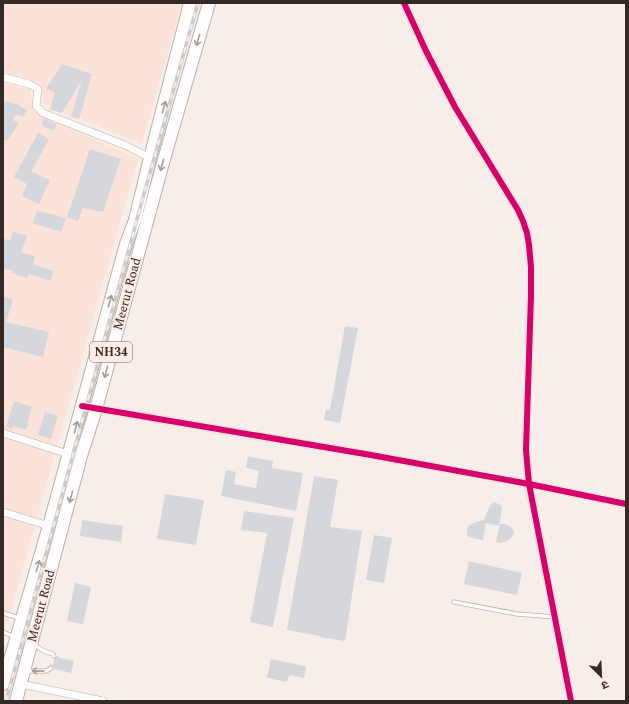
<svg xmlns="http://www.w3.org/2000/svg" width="629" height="704" viewBox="0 0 629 704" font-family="Spectral,'Noto Sans Devanagari',serif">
<rect width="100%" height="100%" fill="#f7eeea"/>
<g fill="#fbe3d9">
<path d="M 3,3 L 182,3 L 142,144 L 43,104 L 41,83 L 3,73 Z"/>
<path d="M 3,82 L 30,89 L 33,111 L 138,159 L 3,639 Z"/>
</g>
<g fill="#d5d7dd">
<path d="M 62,64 L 92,74 L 79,119 L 71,117 L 81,84 L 80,83 L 62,113 L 50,110 L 55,92 L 46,89 Z"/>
<path d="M 5,101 L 20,105 L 19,106 L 27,110 L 23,117 L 16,114 L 13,120 L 19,123 L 7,141 L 3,140 L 3,104 Z"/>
<path d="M 44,119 L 57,124 L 53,131 L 41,125 Z"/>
<path d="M 38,133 L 49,139 L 31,172 L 50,180 L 39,204 L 22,196 L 27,184 L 14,177 Z"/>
<path d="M 90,149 L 121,159 L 103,212 L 83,208 L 78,221 L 67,217 Z"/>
<path d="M 37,211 L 66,218 L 61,232 L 32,223 Z"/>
<path d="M 13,231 L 27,236 L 21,252 L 35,257 L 33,264 L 54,271 L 50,281 L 29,274 L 27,278 L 12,273 L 13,271 L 3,268 L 3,238 L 10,241 Z"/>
<path d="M 3,296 L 13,300 L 6,322 L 49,332 L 43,357 L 3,347 Z"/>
<path d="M 345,326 L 358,328 L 340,423 L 324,420 L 326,409 L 330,410 Z"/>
<path d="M 14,401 L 32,407 L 26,430 L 13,426 L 13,429 L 6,427 Z"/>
<path d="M 45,412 L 58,416 L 51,439 L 38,435 Z"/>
<path d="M 248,456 L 273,461 L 272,468 L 303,473 L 296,511 L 221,496 L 226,470 L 236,472 L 234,484 L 256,488 L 259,471 L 246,468 Z"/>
<path d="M 314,476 L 338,480 L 330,527 L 362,531 L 345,641 L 320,637 L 320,636 L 287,630 Z"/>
<path d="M 165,494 L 204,500 L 196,545 L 157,539 Z"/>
<path d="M 494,502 L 501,505 L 502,509 L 499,526 L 486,523 L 483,540 L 473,538 L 469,537 L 467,535 L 468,526 L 476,522 L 484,520 L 490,505 Z"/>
<path d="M 244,511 L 294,518 L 273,627 L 250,622 L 267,533 L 241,530 Z"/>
<path d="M 82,520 L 123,526 L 121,542 L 80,536 Z"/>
<path d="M 500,524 L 505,524 L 511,527 L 514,532 L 512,537 L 507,541 L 500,543 L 496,542 Z"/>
<path d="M 374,535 L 392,538 L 384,583 L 366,580 Z"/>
<path d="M 469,561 L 522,573 L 517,595 L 464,584 Z"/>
<path d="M 75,583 L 91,587 L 83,624 L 67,621 Z"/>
<path d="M 57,657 L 74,661 L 71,673 L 54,669 L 53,665 L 54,659 Z"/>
<path d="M 271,659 L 306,666 L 304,678 L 289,675 L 287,682 L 267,678 Z"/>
</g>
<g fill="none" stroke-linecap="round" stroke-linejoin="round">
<g stroke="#b9b1ad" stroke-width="5">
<g id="service">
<path d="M 454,602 L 517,614 L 555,617"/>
<path d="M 3,613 L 19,618"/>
<path d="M 3,632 L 15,637"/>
<path d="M 33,644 L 44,651 L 53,654 L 54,656"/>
<path d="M 25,671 L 46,671 L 50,669 L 51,668"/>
</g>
</g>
<g stroke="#b9b1ad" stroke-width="8">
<g id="minor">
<path d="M 404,3 L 426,51 L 455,107 L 518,210 L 523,221 L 527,233 L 529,245 L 531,267 L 531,295 L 526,450 L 529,484 L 571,701"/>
<path d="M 3,77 L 29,84 L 38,89 L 36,106 L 43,113 L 127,146 L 150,158"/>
<path d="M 82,406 L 371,455 L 529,484 L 626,504"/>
<path d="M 3,433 L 68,454"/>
<path d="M 3,512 L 49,526"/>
<path d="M 21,684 L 103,701"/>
</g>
</g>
<g stroke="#b9b1ad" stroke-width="14">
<g id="trunk">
<path d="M 3,684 L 49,526 L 126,244 L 135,220 L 150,158 L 190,3"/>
<path d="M 16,701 L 81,456 L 96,409 L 163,163 L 209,3"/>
</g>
</g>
<use href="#service" stroke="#fefcfc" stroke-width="3.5"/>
<use href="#minor" stroke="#fefcfc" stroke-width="7"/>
<use href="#trunk" stroke="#fefcfc" stroke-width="12"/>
<g stroke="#cdcaca" stroke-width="3.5">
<path id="rail" d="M 6,701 L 142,201 L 198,3"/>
</g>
<use href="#rail" stroke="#fdebe4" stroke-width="2" stroke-dasharray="6" stroke-linecap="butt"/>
<g stroke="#fdebe4" stroke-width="8">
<g id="cycleway">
<path d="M 404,3 L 426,51 L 455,107 L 518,210 L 523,221 L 527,233 L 529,245 L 531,267 L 531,295 L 526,450 L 529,484 L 571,701"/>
<path d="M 82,406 L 371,455 L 529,484 L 626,504"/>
</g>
</g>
<use href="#cycleway" stroke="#d6006c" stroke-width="6"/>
</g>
<defs><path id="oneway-shaft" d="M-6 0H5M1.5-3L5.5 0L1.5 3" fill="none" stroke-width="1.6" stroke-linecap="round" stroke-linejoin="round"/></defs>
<g stroke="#a39d9b">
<use href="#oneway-shaft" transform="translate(198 40) rotate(106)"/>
<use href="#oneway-shaft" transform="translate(164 107) rotate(-75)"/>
<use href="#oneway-shaft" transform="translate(162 165) rotate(106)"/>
<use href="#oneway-shaft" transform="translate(110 301) rotate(-74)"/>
<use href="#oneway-shaft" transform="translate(106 372) rotate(105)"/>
<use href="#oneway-shaft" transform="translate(76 427) rotate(-75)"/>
<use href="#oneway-shaft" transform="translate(71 497) rotate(105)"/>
<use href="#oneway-shaft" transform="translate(38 566) rotate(-74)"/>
<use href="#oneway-shaft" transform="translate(38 671) rotate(-179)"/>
</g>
<g text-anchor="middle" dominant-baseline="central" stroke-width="4" stroke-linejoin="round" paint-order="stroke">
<rect fill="#fdebe4" stroke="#70635e" stroke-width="1" x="90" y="342" width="42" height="20" rx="3"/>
<g font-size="12" font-weight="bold" fill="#342925">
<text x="111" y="352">NH34</text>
</g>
<g font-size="13" fill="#342925" stroke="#fdebe4">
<text transform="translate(127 294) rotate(-75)">Meerut Road</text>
<text transform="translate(41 606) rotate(-75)">Meerut Road</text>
</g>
</g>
<rect width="629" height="704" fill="none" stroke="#342925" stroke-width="8"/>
<g transform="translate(601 676) rotate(156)" stroke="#fdebe4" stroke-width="3" paint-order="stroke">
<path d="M0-3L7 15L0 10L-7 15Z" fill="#342925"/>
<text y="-6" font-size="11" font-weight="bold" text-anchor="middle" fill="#342925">उ</text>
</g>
</svg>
